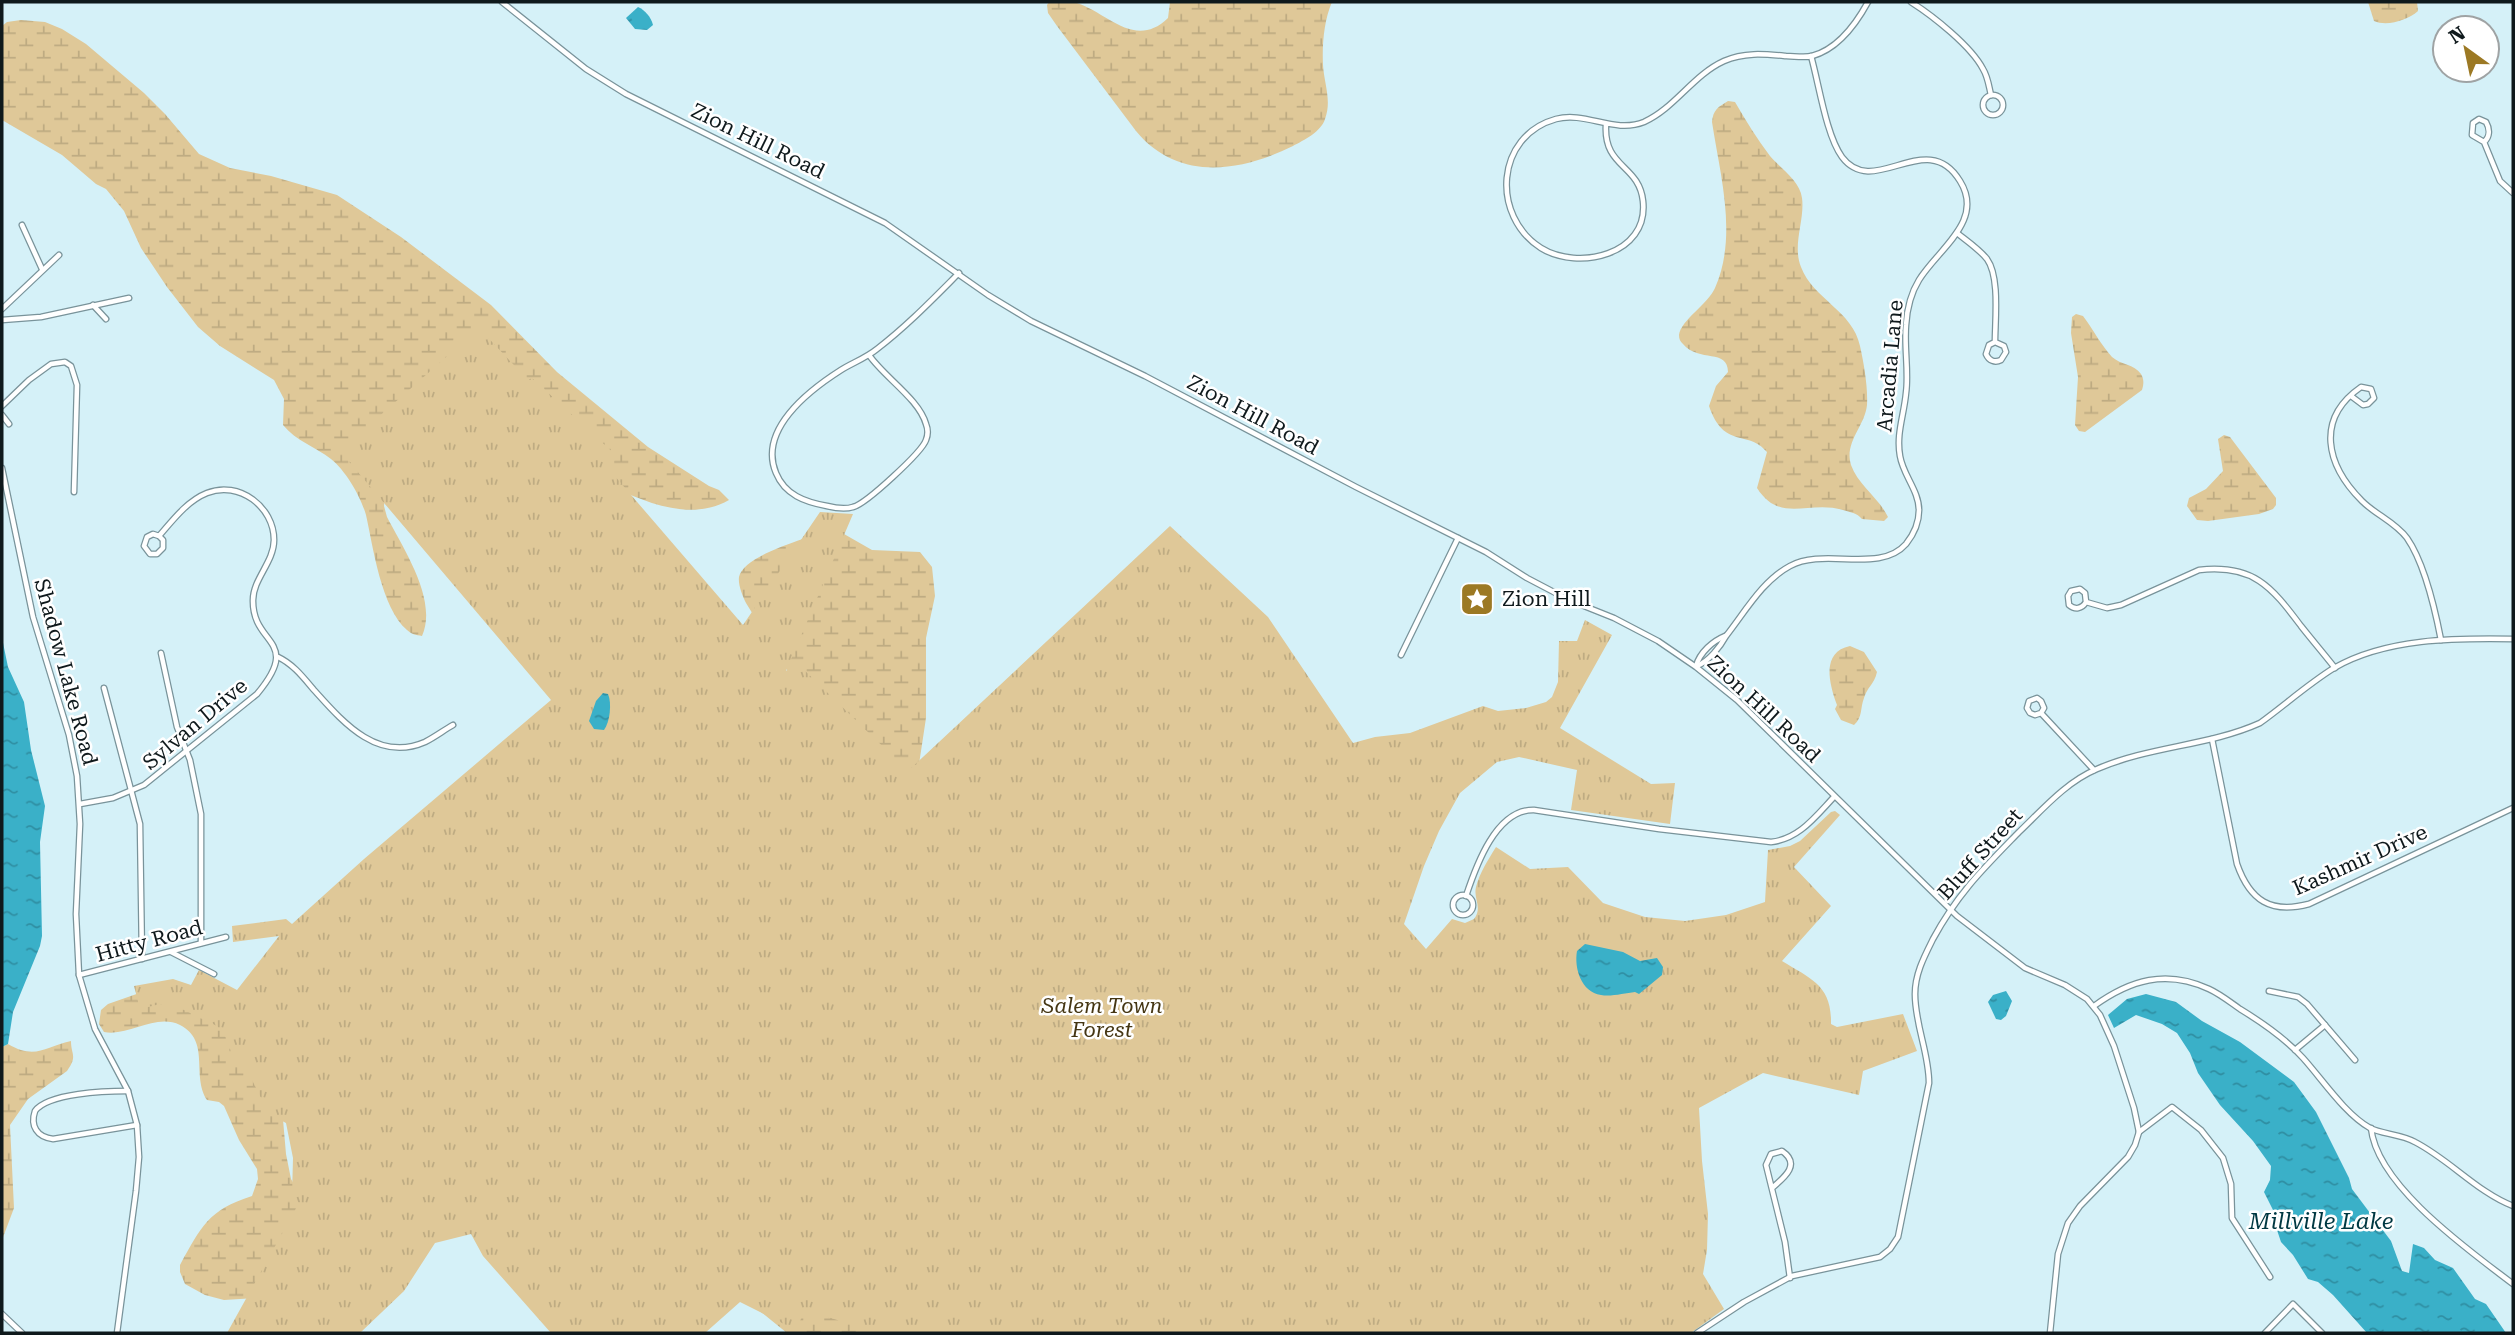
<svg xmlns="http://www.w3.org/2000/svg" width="2515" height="1335" viewBox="0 0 2515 1335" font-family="'Roboto Serif',serif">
<defs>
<pattern id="wetland-marsh" width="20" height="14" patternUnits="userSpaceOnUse" patternTransform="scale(1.75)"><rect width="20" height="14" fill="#dfc898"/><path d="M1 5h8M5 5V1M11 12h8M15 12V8" fill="none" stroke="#beab82"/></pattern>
<pattern id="park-tufts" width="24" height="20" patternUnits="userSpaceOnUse" patternTransform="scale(1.75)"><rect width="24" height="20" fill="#dfc898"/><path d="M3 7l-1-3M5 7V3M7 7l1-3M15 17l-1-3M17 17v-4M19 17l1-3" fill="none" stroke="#beab82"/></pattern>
<pattern id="water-ripples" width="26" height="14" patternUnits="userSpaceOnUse" patternTransform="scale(1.75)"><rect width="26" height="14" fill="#3ab0c8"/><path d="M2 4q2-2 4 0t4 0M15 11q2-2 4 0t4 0" fill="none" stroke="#2f8ea2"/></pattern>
</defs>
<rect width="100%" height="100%" fill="#d5f1f8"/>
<g fill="url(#wetland-marsh)">
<path d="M 1049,2 C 1058,2 1069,0 1077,3 C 1108,13 1135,50 1168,18 L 1170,2 L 1332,2 C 1324,20 1322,45 1323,65 C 1324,83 1332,101 1325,119 C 1321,132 1304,140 1293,146 C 1240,172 1178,182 1136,131 L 1057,26 L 1048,13 L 1047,5 Z"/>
<path d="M 2368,2 L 2417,2 L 2418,11 C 2408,20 2387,27 2374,21 Z"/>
<path d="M 21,20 L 45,22 L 62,29 L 86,44 L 144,93 L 165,114 L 199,154 L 230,168 L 271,176 L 337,195 L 401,237 L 491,305 L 557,372 L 648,447 L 709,486 L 719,490 L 729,500 C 692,521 650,504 615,488 L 386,481 L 384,506 L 387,517 C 404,550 438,600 422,636 C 416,635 411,634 407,630 C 381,608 373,546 366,515 C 361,497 346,471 331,459 C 316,447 296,441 283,425 L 284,399 L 274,380 L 220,346 L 198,327 L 167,287 L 141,248 L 124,211 L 106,189 L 96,184 L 62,155 L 2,120 L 2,26 L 7,22 Z"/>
<path d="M 1728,101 L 1735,102 C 1746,121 1757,139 1770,156 C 1780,168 1800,181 1802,198 C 1805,220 1792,245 1801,267 C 1813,299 1853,311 1860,346 C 1864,364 1868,387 1867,405 C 1865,426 1844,442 1851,465 C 1858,485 1879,498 1888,517 L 1884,521 L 1862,519 C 1857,513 1850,512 1843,510 C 1808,500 1780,524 1757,488 L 1767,452 C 1748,429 1724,450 1709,406 L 1716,386 L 1728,372 C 1728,348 1699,363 1683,344 C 1680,341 1679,339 1679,335 C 1681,320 1708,304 1715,288 C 1738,236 1720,175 1712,122 C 1713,110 1718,107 1728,101 Z"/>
<path d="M 2076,314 L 2083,316 C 2093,329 2101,345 2112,357 C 2121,365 2134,364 2141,374 C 2144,379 2144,384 2142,390 L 2085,432 L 2079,431 L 2075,425 L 2078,377 L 2071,333 L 2072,317 Z"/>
<path d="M 2224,435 L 2230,437 L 2276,498 L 2276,505 L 2273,509 L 2259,514 L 2208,521 L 2197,520 L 2187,506 L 2189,498 L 2206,489 L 2223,471 L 2218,439 Z"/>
<path d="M 820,533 L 844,534 L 872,550 L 920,552 L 932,567 L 935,596 L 926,638 L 926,718 L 913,804 L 794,681 L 746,603 C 742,595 738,585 739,577 C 743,556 802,540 820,533 Z"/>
<path d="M 1850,646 L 1864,652 L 1877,672 C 1874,685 1867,687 1864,698 C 1860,708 1863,717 1854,725 L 1841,720 L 1835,709 L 1837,705 C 1829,683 1821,652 1850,646 Z"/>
<path d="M 148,990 L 215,1013 L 282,1108 L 286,1154 L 291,1179 L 299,1193 L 603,1167 L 879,1333 L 787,1333 L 761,1312 L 728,1292 L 552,1223 L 435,1238 L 273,1297 L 224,1300 L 205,1295 L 185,1284 L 180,1272 L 180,1265 C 201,1227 208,1210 252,1196 L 258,1179 L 257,1169 L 239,1140 L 224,1106 L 219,1102 L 207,1100 C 191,1075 211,1041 180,1025 C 155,1013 129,1037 104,1032 L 99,1024 L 101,1010 L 108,1004 Z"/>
<path d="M 71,1041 C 71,1055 78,1056 67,1071 L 28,1099 L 10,1125 L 14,1208 L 2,1240 L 2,1047 L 8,1044 C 35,1060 45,1047 71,1041 Z"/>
</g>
<path fill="url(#park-tufts)" d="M 479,328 L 528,380 L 532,378 L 618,457 L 607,467 L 743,625 L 820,512 L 853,514 L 786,671 L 797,663 L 908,771 L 1170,526 L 1268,617 L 1353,743 L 1375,737 L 1410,733 L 1483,706 L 1498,711 L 1526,708 L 1546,702 L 1552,697 L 1558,682 L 1559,641 L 1577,641 L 1585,620 L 1612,635 L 1560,728 L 1651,784 L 1675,783 L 1670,824 L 1571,810 L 1577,770 L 1519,757 L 1497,762 L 1460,793 L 1439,831 L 1424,866 L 1404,924 L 1426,949 L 1452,919 L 1465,923 L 1474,919 C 1483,907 1473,899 1476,887 C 1480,872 1488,860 1496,847 L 1530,869 L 1568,867 L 1603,903 L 1645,917 L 1685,921 L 1726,915 L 1765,902 L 1768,850 L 1790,846 L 1800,841 L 1831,812 L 1835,811 L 1840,815 L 1794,867 L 1831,906 L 1782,961 C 1811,979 1832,985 1831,1024 L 1837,1027 L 1903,1014 L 1917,1051 L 1863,1071 L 1859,1095 L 1763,1073 L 1699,1108 L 1702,1161 L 1708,1214 L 1707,1250 L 1703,1274 L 1724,1309 L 1691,1333 L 879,1333 L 805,1310 L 796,1330 L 740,1302 L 705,1333 L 551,1333 L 483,1256 L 471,1234 L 435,1243 L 404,1291 L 360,1333 L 227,1333 L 299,1203 L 292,1195 L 293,1158 L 286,1123 L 269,1114 L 251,1078 L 235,1065 L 227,1039 L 217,1026 L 184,1010 L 160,1004 L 140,1009 L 134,986 L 173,979 L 191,985 L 199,970 L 237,990 L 279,936 L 233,942 L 232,926 L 286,919 L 292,924 L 364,859 L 551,700 L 340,451 Z"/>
<g fill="url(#water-ripples)">
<path d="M 638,7 C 645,10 651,17 653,25 L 647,30 L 635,29 L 626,18 Z"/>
<path d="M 2,638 L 8,667 L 24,702 L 31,750 L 45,806 L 40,842 L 42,936 L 40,946 L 13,1012 L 8,1044 L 2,1047 Z"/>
<path d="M 603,693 L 608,694 C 612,703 610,722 604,730 L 594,729 L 589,721 L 596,701 Z"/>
<path d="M 1585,944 L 1623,952 L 1640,961 L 1657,958 L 1663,967 L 1662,975 L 1639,994 L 1635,992 C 1625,993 1611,997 1601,995 C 1581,992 1574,968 1577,951 Z"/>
<path d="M 2006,991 L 2012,1001 L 2006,1016 L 2001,1020 L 1996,1019 L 1988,1002 L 1993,995 Z"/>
<path d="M 2146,994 L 2176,1002 L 2202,1021 L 2240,1042 L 2294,1082 L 2316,1112 L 2349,1178 L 2352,1189 L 2391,1241 L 2402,1271 L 2409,1273 L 2413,1244 L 2424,1248 L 2435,1260 L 2453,1268 L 2475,1299 L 2486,1304 L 2506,1333 L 2367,1333 L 2333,1295 L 2318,1282 L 2308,1279 L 2293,1255 L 2281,1242 L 2276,1227 L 2277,1218 L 2264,1192 L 2270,1180 L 2271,1166 L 2253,1141 L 2220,1105 L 2198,1073 L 2190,1053 L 2177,1033 L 2162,1024 L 2136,1015 L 2114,1028 L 2108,1015 L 2127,999 Z"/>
</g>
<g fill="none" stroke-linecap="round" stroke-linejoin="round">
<g stroke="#79939a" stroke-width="7">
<g id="minor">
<path d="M 502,2 L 586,69 L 626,94 L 885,223 L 988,295 L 1031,321 L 1145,376 L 1356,487 L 1486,552 L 1527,578 L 1569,600 L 1614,618 L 1658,641 L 1696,667 L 1737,700 L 1957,916 L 2025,968 L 2065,985 L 2087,999 L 2100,1015 L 2114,1046 L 2134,1108 L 2139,1132 L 2135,1145 L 2128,1157 L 2080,1206 L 2068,1223 L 2058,1254 L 2050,1333"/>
<path d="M 1911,2 C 1933,16 1971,46 1983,69 C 1988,77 1989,87 1991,95"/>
<circle cx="1993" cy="105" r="10"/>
<path d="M 1606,124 C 1603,168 1639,164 1643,201 C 1649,255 1578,271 1541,248 C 1491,216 1495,136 1556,119 C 1586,111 1614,134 1644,122 C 1675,108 1693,75 1724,61 C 1744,52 1764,54 1786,56 C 1794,56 1804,58 1812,56 C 1838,49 1856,24 1868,2"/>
<path d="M 2484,142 C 2490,137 2490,129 2486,122 L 2479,119 L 2473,123 L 2472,135 L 2484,142 L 2500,181 L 2513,193"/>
<path d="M 22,225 L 42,269"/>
<path d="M 1957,233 C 1967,241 1979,249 1987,259 C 2000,277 1995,320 1995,342 L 1989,345 L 1986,354 C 1989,361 1995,363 2001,360 L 2006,352 L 2004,346 L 1995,342"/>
<path d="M 93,305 L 106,319"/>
<path d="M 2,309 L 59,255"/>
<path d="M 2,320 L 41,317 L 129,298"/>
<path d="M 869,355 C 884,377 919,399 926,424 C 928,429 928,435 926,440 C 922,452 866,504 853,507 C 844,510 835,508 827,506 C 805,502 785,495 776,473 C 758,430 808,391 841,370 C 852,363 866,358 877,349 C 907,326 933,299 959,273"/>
<path d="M 2351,396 L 2363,405 L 2368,404 L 2374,398 L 2371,389 L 2361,387 C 2315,419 2326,465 2362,501 C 2376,515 2395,522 2407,538 C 2425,564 2435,609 2441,640"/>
<path d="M 2,406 L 29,380 L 51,364 L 65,362 L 71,366 L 77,385 L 74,492"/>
<path d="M 2,415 L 9,424"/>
<path d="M 2,468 L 33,617 L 69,735 L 77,776 L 80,824 L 76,914 L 79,975 L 95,1029 L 128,1091 L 137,1125 L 139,1157 L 136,1191 L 117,1333"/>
<path d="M 2086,602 C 2082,609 2075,610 2069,605 L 2068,596 L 2071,591 L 2080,589 L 2085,593 L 2086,602 L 2107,608 L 2121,605 L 2199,570 C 2253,564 2271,586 2301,626 C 2312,640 2324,654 2335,668"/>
<path d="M 161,653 L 177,727 L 190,760 L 201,814 L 201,943"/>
<path d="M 1401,655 L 1458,538"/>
<path d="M 278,657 C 293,664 303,677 314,690 C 342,721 377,763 425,742 C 435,737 444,730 453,725"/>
<path d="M 1696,666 C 1700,652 1713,641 1725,636"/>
<path d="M 1697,666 C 1709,661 1720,647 1726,636 C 1745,612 1762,581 1790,566 C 1824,547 1880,574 1906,544 C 1914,534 1919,524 1919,510 C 1919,491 1903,475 1900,456 C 1896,434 1904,415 1906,393 C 1909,372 1904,348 1906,325 C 1907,309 1911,293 1919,280 C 1938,249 1985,221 1960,181 C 1927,126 1874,200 1842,157 C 1826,135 1819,84 1811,56"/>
<path d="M 104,688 L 140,824 L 142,959"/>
<path d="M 2041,713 L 2035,715 L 2030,713 L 2027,708 L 2029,701 L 2037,698 L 2041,701 L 2044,708 L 2041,713 L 2094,770"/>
<path d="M 2212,739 L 2237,864 C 2250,901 2271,914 2309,904 L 2513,808"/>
<path d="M 80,804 L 113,798 L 144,785 L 257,694 C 303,639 252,646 253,600 C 253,579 274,562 274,540 C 274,507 239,480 207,493 C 187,501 173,520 159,536 L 153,534 L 147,537 L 144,546 L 150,554 L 157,554 L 163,548 L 163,540 L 159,536"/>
<circle cx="1463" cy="905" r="10"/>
<path d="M 1466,896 C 1476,866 1496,809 1534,810 L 1659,829 L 1771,842 C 1799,839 1815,817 1834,797"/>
<path d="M 171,952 L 214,974"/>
<path d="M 79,975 L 226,937"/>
<path d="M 2269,991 L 2298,997 L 2307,1004 L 2355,1060"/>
<path d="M 2094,1006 C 2130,980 2166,969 2209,989 C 2220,994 2230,1002 2240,1009 C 2263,1023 2285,1038 2303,1058 C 2322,1079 2345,1114 2370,1128 C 2381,1134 2401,1134 2415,1142 C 2450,1160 2477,1192 2513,1206"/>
<path d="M 2295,1050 L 2325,1025"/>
<path d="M 128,1091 C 106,1091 48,1093 35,1111 C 30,1126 37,1137 53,1139 L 137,1125"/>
<path d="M 2371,1128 C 2377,1186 2470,1251 2513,1284"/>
<path d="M 2139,1132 L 2172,1107 L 2201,1130 L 2223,1158 L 2231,1184 L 2232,1218 L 2270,1277"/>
<path d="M 1772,1188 C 1785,1177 1801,1164 1782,1151 L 1771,1154 L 1766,1165 L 1785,1242 L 1790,1278"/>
<path d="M 2,1314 L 22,1333"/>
<path d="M 1697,1333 L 1744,1302 L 1792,1276 L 1880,1257 L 1890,1249 L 1898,1237 L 1929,1083 C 1929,1053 1915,1025 1915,994 C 1915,974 1924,957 1933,939 C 1958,893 1983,869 2019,832 C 2043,809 2066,782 2097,769 C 2150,746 2209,746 2260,723 C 2285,705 2308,684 2334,668 C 2386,638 2455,638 2513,639"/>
<path d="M 2265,1333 L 2293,1304 L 2322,1333"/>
</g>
</g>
<use href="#minor" stroke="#fff" stroke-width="4.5"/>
</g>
<defs>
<g id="sight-square" transform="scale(1.75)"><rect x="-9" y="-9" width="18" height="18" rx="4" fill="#9c7924" stroke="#fff"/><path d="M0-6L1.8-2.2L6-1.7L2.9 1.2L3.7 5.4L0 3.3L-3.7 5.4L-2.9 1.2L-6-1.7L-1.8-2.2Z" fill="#fff"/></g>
</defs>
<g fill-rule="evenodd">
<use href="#sight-square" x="1477" y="599"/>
</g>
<g text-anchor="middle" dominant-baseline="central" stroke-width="5" stroke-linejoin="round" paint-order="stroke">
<g font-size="21" fill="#0f191c" stroke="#fff">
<text transform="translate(758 141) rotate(26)">Zion Hill Road</text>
<text transform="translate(1890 366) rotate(-85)">Arcadia Lane</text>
<text transform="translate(1253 415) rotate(28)">Zion Hill Road</text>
<text transform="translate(66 672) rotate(75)">Shadow Lake Road</text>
<text transform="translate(1764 709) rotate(43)">Zion Hill Road</text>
<text transform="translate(195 724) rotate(-40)">Sylvan Drive</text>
<text transform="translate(1980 854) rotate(-48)">Bluff Street</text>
<text transform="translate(2360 860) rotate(-24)">Kashmir Drive</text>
<text transform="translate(149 941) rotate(-15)">Hitty Road</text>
</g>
<g font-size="21" fill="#0f191c" stroke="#fff" text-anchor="start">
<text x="1502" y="599">Zion Hill</text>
</g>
<g font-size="21" font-style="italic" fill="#453613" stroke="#fff">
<text x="1102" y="1006">Salem Town<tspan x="1102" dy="24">Forest</tspan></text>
</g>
<g font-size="23" font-style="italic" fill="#003842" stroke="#fff">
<text x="2321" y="1221">Millville Lake</text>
</g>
</g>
<rect width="2515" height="1335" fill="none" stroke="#0f191c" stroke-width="7"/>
<g transform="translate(2466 49) rotate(327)"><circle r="33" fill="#ffffff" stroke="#9fa3a4" stroke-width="2"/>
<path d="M0-5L12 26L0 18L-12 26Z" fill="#9c7924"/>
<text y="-10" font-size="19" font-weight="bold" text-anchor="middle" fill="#0f191c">N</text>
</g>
</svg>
